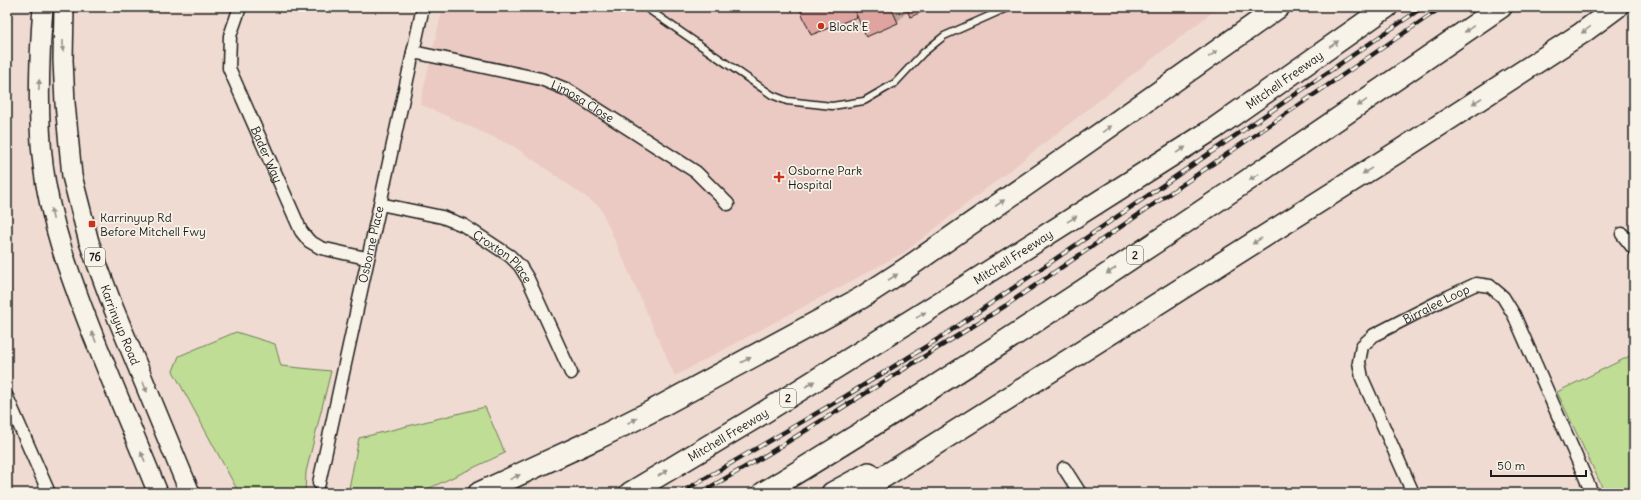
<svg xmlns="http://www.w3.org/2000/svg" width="1641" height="500" viewBox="0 0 1641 500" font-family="Delius,sans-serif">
<rect width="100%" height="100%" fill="#f0dbd2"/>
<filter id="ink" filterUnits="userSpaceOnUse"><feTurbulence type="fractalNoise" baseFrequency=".025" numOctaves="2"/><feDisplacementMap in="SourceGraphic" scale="8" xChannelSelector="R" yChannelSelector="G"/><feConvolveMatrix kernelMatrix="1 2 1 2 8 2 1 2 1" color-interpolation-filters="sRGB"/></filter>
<g filter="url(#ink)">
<path fill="#ebcac3" d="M 443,7 L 1219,7 L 905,252 L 675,376 L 600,207 L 515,147 L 420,104 Z"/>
<g fill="#bfdd95" stroke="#6e7c58">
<path d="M 236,332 L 275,344 L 281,366 L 331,371 L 306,472 L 305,493 L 239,493 L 173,371 L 179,356 Z"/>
<path d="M 1634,354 L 1634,493 L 1605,493 L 1557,392 Z"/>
<path d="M 485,407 L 505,453 L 419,493 L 348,493 L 359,438 Z"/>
</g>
<path fill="#0003" d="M 800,7 L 930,7 L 908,11 L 897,22 L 857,15 L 812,34 Z"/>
<g fill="#dfa49f" stroke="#1c1c1c">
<path d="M 799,7 L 853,7 L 857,17 L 811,35 Z"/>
<path d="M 853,7 L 891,7 L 898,23 L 866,37 Z"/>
<path d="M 906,7 L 933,7 L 910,17 Z"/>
</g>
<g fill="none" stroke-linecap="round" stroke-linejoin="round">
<g stroke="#1c1c1c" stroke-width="9">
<path id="service" d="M 645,7 L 772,95 L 787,101 L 832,106 L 864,101 L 895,83 L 923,53 L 944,36 L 1009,7"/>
</g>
<g stroke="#1c1c1c" stroke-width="15">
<g id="minor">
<path id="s1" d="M 240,7 L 230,36 L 229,68 L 301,231 L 309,241 L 321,248 L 366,258"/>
<path id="s2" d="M 413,52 L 541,79 L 568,90 L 696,172 L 728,204"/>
<path id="s3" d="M 380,204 L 442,217 L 463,225 L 510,256 L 520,266 L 528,279 L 571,373"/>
<path d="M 1622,234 L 1634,249"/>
<path d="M 7,397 L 49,493"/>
<path d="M 1064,468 L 1080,493"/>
<path id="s4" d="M 319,483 C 353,324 387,165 423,7"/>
<path id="s5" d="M 1413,493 L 1362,378 L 1359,362 L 1362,346 L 1374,335 L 1448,297 L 1476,284 L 1490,286 L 1503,297 L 1514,315 L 1592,493"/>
</g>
</g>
<g stroke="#1c1c1c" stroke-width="22">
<g id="trunk">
<path d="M 43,7 C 39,59 37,112 43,165 C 50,222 70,276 91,330 C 113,385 136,439 158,493"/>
<path id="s6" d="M 64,7 L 63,60 L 65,103 L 72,176 L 89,242 L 113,307 L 190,493"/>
</g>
</g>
<g stroke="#1c1c1c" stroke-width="24">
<g id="motorway">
<path d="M 479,493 L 598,438 L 650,412 L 861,298 L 907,268 L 1098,135 L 1279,7"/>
<path id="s7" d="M 630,493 L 755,418 L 944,300 L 1215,128 L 1387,7"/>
<path d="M 763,493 C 1015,341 1258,174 1501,7"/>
<path d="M 832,493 L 869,473"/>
<path d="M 858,493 L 1404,148 L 1582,33 L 1617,7"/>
</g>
</g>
<use href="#service" stroke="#f7f3e8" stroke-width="6"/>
<use href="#minor" stroke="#f7f3e8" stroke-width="12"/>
<use href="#trunk" stroke="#f7f3e8" stroke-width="19"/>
<use href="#motorway" stroke="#f7f3e8" stroke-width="21"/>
<g stroke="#1c1c1c" stroke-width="4.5">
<g id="rail">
<path d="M 680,493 L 846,396 L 943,336 L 1423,7"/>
<path d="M 700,493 L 768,454 L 1005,306 L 1442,7"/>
</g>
</g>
<use href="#rail" stroke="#f7f3e8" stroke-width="3" stroke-dasharray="9" stroke-linecap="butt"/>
</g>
<defs><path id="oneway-solid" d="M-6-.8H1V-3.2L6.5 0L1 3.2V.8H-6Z"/></defs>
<g fill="#94928c">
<use href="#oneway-solid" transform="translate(1469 29) rotate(145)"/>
<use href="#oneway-solid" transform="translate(1586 30) rotate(144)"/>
<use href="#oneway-solid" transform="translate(1334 44) rotate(-35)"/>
<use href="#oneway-solid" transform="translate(63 46) rotate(90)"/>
<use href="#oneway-solid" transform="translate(1213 54) rotate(-35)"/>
<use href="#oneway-solid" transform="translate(39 85) rotate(-88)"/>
<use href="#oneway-solid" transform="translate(1477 101) rotate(147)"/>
<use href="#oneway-solid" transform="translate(1362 103) rotate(145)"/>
<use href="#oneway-solid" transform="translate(1107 129) rotate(-35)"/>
<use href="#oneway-solid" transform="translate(1181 150) rotate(-32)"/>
<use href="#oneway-solid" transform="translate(1367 171) rotate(148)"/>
<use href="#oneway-solid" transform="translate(1254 177) rotate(146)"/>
<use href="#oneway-solid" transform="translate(1000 203) rotate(-35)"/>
<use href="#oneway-solid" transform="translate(52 214) rotate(-102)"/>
<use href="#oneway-solid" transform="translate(1072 219) rotate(-32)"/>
<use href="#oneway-solid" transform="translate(1257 241) rotate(148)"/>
<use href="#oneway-solid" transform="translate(1111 271) rotate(147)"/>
<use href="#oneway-solid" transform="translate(893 277) rotate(-33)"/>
<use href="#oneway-solid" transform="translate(921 315) rotate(-32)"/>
<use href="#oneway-solid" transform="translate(94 337) rotate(-111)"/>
<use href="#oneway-solid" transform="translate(746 360) rotate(-28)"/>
<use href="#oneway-solid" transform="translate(810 384) rotate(-32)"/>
<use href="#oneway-solid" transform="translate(145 387) rotate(68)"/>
<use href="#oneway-solid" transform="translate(632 421) rotate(-27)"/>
<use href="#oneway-solid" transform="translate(143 457) rotate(-113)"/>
<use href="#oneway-solid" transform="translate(663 473) rotate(-31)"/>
<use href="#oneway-solid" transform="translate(515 477) rotate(-24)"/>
</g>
</g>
<g fill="#c8321e" stroke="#f7f3e8" stroke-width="1.5">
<circle cx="821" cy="26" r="4"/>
<path d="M777 171h4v4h4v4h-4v4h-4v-4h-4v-4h4z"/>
<rect x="88" y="220" width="8" height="8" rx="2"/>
</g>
<g text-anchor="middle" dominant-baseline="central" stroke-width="3.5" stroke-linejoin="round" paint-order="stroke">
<g fill="#f7f3e8" stroke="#5e5c59" stroke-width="1">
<rect x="1127" y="246" width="16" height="18" rx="3"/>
<rect x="85" y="248" width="20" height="18" rx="3"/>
<rect x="780" y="389" width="16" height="18" rx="3"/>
</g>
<g font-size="11" font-weight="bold" fill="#1c1c1c">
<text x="1135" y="255">2</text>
<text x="95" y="257">76</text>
<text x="788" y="398">2</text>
</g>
<g font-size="12" fill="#1c1c1c" stroke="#f7f3e8" text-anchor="start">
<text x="829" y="26">Block E</text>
<text x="788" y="170">Osborne Park<tspan x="788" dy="14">Hospital</tspan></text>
<text x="100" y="217">Karrinyup Rd<tspan x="100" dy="14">Before Mitchell Fwy</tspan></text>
</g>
<g font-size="12" fill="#1c1c1c" stroke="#f7f3e8">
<text stroke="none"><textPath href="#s7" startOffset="774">Mitchell Freeway</textPath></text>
<text stroke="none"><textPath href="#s2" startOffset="178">Limosa Close</textPath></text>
<text stroke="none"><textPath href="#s1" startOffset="157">Bader Way</textPath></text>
<text stroke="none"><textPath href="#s4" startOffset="244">Osborne Place</textPath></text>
<text stroke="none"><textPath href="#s7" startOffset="450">Mitchell Freeway</textPath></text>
<text stroke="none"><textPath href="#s3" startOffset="137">Croxton Place</textPath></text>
<text stroke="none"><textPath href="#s5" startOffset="244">Birralee Loop</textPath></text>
<text stroke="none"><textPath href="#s6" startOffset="326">Karrinyup Road</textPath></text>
<text stroke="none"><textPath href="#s7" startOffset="114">Mitchell Freeway</textPath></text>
</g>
</g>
<rect width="1641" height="500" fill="none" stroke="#f7f3e8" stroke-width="24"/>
<rect x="12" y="12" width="1617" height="476" fill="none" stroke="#1c1c1c" stroke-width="1.5" filter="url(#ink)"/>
<path d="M1491 470v6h95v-6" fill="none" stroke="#1c1c1c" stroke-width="2"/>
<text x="1497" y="470" font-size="12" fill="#1c1c1c" stroke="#f7f3e8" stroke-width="3" paint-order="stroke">50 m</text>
</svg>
